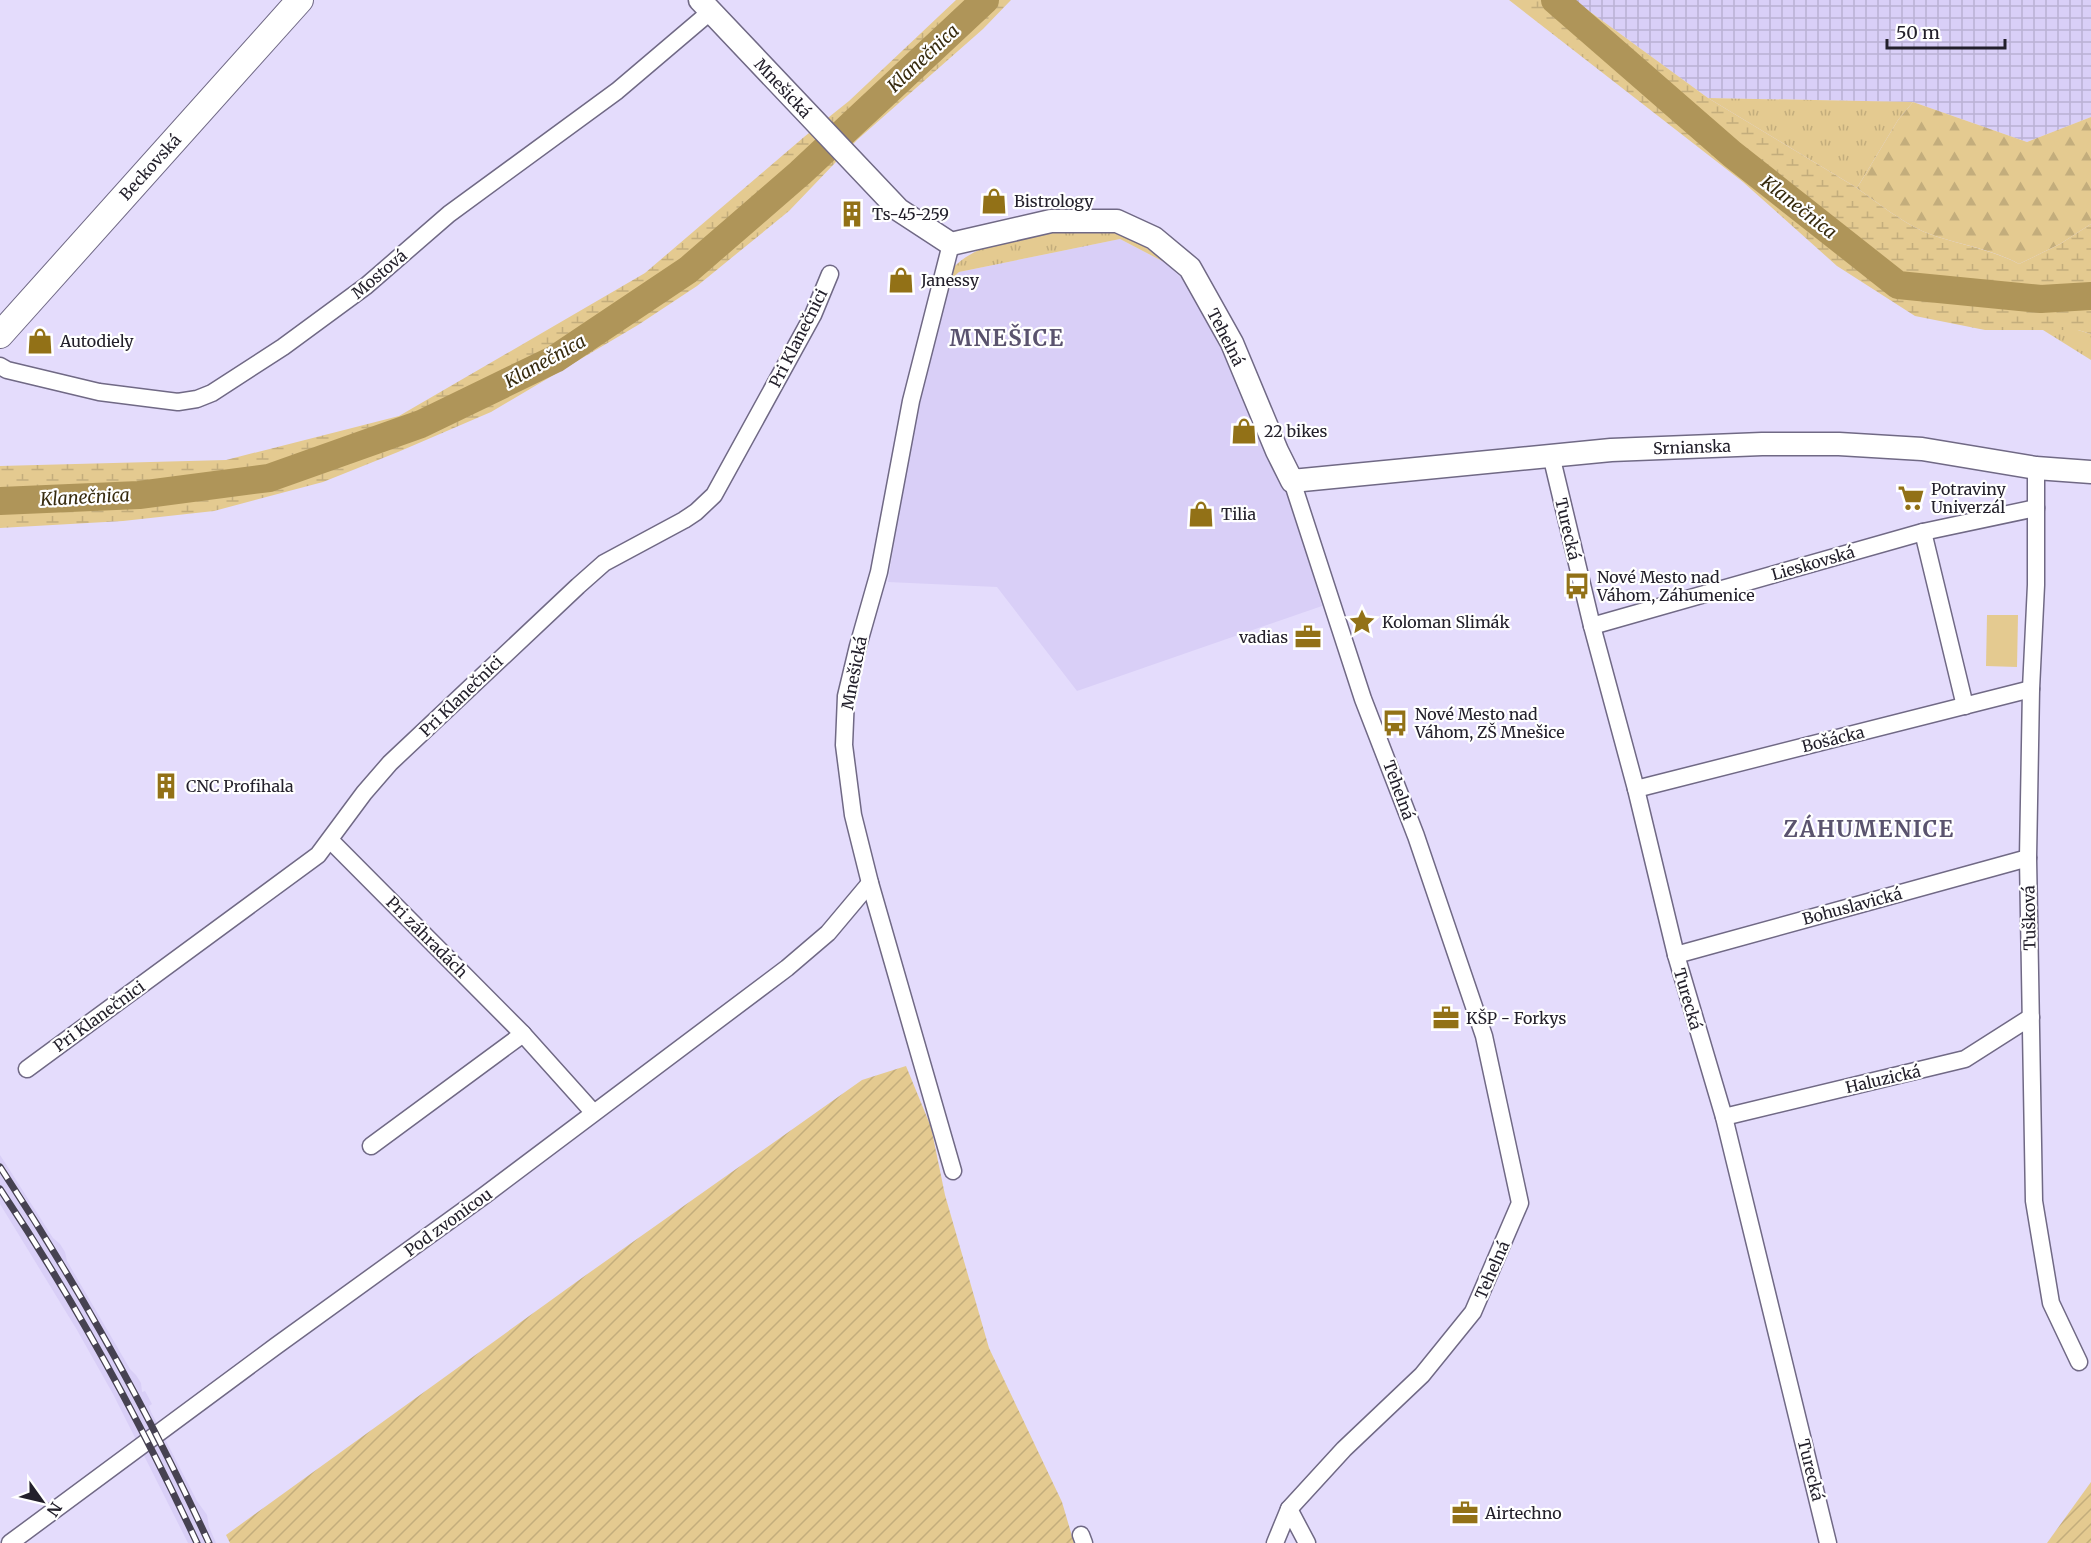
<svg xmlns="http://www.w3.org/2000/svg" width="2091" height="1543" viewBox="0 0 2091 1543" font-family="Merriweather,serif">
<defs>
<pattern id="industrial-grid" width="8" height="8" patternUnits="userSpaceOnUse" patternTransform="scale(1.5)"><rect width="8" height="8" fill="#d9cff7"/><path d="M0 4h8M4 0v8" fill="none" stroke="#bab1d4"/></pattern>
<pattern id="grass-tufts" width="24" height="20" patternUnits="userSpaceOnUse" patternTransform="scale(1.5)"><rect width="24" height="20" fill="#e4ca90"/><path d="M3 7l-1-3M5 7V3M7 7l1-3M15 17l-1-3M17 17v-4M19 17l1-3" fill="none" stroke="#c3ad7c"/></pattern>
<pattern id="forest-firs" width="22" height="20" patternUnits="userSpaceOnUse" patternTransform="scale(1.5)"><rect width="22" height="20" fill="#e4ca90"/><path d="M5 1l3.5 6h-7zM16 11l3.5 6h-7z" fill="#c3ad7c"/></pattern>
<pattern id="wetland-marsh" width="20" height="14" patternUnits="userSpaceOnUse" patternTransform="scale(1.5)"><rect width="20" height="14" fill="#e4ca90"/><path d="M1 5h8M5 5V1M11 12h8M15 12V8" fill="none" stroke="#c3ad7c"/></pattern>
<pattern id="garden-furrows" width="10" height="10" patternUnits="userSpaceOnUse" patternTransform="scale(1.5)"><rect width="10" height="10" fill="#e4ca90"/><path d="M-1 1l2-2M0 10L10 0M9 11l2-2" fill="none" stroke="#c3ad7c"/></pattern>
</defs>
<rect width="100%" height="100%" fill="#e4dcfc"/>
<g fill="#d9cff7">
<path d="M 1120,239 L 1164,262 L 1190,286 L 1286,483 L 1322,606 L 1077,691 L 997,587 L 888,582 L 914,414 L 952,278 L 959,272 Z"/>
<path d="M 0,1155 L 53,1238 L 60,1244 L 65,1252 L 67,1261 L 130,1369 L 136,1375 L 141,1383 L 142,1392 L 145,1391 L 152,1404 L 149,1406 L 151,1412 L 197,1501 L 207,1515 L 209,1527 L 216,1543 L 188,1543 L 113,1394 L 77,1330 L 0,1204 Z"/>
</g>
<path fill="url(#industrial-grid)" d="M 1574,0 L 2091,0 L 2091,117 L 2027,142 L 1913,102 L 1708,98 Z"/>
<g fill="url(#grass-tufts)">
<path d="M 1708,98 L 1913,102 L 1898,120 L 1857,188 Z"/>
<path d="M 1048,232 L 1119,232 L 1162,257 L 1164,262 L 1120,239 L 959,272 L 952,278 L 951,270 C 975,243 1014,240 1048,232 Z"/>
<path d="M 2043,330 L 2078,330 L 2091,334 L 2091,360 Z"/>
</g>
<path fill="url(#forest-firs)" d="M 1913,102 L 2027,142 L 2091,117 L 2091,224 L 2060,244 L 2019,264 C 1990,248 1958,245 1927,233 C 1905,224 1876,202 1857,188 L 1898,120 Z"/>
<g fill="url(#wetland-marsh)">
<path d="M 956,0 L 1011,0 L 983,29 L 857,140 L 789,211 L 697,286 L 638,325 L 491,412 L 398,452 L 323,482 L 214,511 L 123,521 L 0,528 L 0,466 L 226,460 L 399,416 L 645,273 L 804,137 L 849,101 Z"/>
<path d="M 1509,0 L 1574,0 L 1708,98 L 1857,188 C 1876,202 1905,224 1927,233 C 1958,245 1989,248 2019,264 L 2060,244 L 2091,224 L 2091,334 L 2078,330 L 1985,330 L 1915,316 L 1837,266 L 1743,182 Z"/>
</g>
<g fill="url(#garden-furrows)">
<path d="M 906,1066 L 931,1127 L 945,1195 L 989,1348 L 1062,1502 L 1074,1543 L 230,1543 L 226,1535 L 586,1275 L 862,1080 Z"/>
<path d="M 2091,1482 L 2091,1543 L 2047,1543 Z"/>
</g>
<path fill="#e4ca90" d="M 1987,615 L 2018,615 L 2017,667 L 1986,666 Z"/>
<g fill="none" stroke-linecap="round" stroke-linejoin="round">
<g stroke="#af9559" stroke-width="28">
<path d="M 1555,0 L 1732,154 L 1898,285 L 2041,299 L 2091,296"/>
<path d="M 0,501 L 139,495 L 269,478 L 421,424 L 555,359 L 688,270 L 800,173 L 985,0"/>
</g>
<g stroke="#706985" stroke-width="19">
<g id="street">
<path d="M 951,244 L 911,401 L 879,572 L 858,646 L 846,696 L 844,745 L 853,815 L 870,883 L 953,1171"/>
<path d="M 0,366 L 7,370 L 99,392 L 178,402 L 197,399 L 212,393 L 283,347 L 366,286 L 449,214 L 617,91 L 710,12"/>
<path d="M 1551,455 L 1592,626 L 1636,789 L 1676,955 L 1724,1117 L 1828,1543"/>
<path d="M 2036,468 L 2036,585 L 2031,689 L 2028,858 L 2034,1201 L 2051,1303 L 2079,1362"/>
<path d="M 1923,532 L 1965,706"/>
<path d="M 1592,626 L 1923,532 L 2036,508"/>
<path d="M 1636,789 L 2031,689"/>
<path d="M 330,840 L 523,1034 L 593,1112"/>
<path d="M 1676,955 L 2028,858"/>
<path d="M 27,1069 L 318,855 L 364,793 L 390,763 L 578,586 L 604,563 L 684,520 L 696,512 L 714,495 L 813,315 L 830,274"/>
<path d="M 1724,1117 L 1965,1059 L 2031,1017"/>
<path d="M 371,1146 L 523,1034"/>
<path d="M 1289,1509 L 1307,1543"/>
<path d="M 1081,1535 L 1084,1543"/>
<path d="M 10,1543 L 276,1346 L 485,1195 L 787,968 L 828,933 L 870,883"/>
<path d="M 1275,1543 L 1289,1509 L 1344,1449 L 1422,1375 L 1473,1312 L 1520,1203 L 1484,1036 L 1416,836 L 1363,699 L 1292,481"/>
</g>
</g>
<g stroke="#706985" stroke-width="25">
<path id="secondary" d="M 700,0 L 899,210 L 951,244 L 1051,221 L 1117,221 L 1154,238 L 1190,268 L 1232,343 L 1277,451 L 1292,481 L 1611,450 L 1762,444 L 1839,444 L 1922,449 L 2036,468 L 2091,472"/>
</g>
<g stroke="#706985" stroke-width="28">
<path id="primary" d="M 0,335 L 300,0"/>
</g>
<use href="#street" stroke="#fff" stroke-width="16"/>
<use href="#secondary" stroke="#fff" stroke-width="22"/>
<use href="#primary" stroke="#fff" stroke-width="26"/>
<g stroke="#464251" stroke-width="7">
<g id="rail">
<path d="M 0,1167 C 79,1287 149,1413 209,1543"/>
<path d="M 0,1189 C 75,1301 140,1421 197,1543"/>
</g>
</g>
<use href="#rail" stroke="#fff" stroke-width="4.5" stroke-dasharray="14" stroke-linecap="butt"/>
</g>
<defs>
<g id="shop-bare" transform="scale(2.07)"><path d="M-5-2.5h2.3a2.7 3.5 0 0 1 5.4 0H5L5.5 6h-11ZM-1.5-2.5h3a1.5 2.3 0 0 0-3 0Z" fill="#927117" stroke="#fff" stroke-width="2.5" paint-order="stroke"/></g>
<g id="building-bare" transform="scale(2.07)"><path d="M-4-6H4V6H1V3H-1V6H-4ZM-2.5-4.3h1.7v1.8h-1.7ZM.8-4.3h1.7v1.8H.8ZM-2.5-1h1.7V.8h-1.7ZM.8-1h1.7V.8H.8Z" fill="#927117" stroke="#fff" stroke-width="2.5" paint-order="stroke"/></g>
<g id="supermarket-bare" transform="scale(2.07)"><path d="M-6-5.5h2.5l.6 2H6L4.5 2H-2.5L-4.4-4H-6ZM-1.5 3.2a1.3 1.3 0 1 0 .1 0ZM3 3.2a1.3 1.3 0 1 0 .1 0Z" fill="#927117" stroke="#fff" stroke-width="2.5" paint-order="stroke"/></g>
<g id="bus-bare" transform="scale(2.07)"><path d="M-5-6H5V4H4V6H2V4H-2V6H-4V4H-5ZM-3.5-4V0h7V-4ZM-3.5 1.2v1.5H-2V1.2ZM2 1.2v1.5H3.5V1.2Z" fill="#927117" stroke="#fff" stroke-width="2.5" paint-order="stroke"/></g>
<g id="sight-bare" transform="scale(2.07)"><path d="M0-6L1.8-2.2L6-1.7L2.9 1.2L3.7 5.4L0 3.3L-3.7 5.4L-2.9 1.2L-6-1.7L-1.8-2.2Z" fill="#927117" stroke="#fff" stroke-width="2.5" paint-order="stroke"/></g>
<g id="office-bare" transform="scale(2.07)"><path d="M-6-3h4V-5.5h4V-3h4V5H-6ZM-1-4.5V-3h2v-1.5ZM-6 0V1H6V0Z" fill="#927117" stroke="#fff" stroke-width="2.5" paint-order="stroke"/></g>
</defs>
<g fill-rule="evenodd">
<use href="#shop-bare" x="994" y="201"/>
<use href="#building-bare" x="852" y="214"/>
<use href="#shop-bare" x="901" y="280"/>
<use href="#shop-bare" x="40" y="341"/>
<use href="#shop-bare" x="1244" y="431"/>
<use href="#supermarket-bare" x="1911" y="498"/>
<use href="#shop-bare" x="1201" y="514"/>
<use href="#bus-bare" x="1577" y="586"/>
<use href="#sight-bare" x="1362" y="622"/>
<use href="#office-bare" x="1308" y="637"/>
<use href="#bus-bare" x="1395" y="723"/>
<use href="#building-bare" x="166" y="786"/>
<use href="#office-bare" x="1446" y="1018"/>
<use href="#office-bare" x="1465" y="1513"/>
</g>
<g text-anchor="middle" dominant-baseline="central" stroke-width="4.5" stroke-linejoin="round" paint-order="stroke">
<g font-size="16" fill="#23202b" stroke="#fff">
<text transform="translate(783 88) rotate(47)">Mnešická</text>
<text transform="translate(150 167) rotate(-48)">Beckovská</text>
<text transform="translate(379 274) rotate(-40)">Mostová</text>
<text transform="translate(1226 337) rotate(63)">Tehelná</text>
<text transform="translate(798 338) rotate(-63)">Pri Klanečnici</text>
<text transform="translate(1692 447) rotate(-2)">Srnianska</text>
<text transform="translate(1568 529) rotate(77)">Turecká</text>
<text transform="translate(1813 563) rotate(-16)">Lieskovská</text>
<text transform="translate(854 673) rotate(-79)">Mnešická</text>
<text transform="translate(461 696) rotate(-44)">Pri Klanečnici</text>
<text transform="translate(1833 739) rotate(-14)">Bošácka</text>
<text transform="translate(1399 790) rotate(70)">Tehelná</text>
<text transform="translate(1852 906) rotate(-15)">Bohuslavická</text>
<text transform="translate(2029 918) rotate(-91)">Tušková</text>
<text transform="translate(427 937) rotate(45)">Pri záhradách</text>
<text transform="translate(1688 999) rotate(74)">Turecká</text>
<text transform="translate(99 1016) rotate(-36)">Pri Klanečnici</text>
<text transform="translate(1883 1079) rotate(-13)">Haluzická</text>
<text transform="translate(448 1222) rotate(-36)">Pod zvonicou</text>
<text transform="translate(1492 1270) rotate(-66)">Tehelná</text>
<text transform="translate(1811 1470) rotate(76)">Turecká</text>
</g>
<g font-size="16" fill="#23202b" stroke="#fff" text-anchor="start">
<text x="1014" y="201">Bistrology</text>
<text x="872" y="214">Ts-45-259</text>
<text x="921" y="280">Janessy</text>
<text x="60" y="341">Autodiely</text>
<text x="1264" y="431">22 bikes</text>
<text x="1931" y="489">Potraviny<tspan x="1931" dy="18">Univerzál</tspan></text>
<text x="1221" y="514">Tilia</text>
<text x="1597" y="577">Nové Mesto nad<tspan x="1597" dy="18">Váhom, Záhumenice</tspan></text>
<text x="1382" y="622">Koloman Slimák</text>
<text x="1288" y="637" text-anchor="end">vadias</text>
<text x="1415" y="714">Nové Mesto nad<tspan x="1415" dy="18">Váhom, ZŠ Mnešice</tspan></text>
<text x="186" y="786">CNC Profihala</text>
<text x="1466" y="1018">KŠP - Forkys</text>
<text x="1485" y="1513">Airtechno</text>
</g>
<g font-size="18" font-style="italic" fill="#372b0f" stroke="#fff">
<text transform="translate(923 58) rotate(-43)">Klanečnica</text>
<text transform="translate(1799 207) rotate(38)">Klanečnica</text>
<text transform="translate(545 361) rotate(-29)">Klanečnica</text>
<text transform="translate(85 497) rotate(-3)">Klanečnica</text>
</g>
<g font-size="22" font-weight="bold" letter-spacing="1.5" fill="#5a536e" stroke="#fff">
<text x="1007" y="338">MNEŠICE</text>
<text x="1869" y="829">ZÁHUMENICE</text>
</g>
</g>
<g transform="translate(42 1501) rotate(124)" stroke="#ffffff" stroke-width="4.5" paint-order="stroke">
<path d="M0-4.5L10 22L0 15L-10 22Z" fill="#23202b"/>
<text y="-9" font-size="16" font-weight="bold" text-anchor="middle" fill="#23202b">N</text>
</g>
<path d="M1887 39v9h118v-9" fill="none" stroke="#23202b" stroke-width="3"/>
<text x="1896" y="39" font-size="18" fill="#23202b" stroke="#ffffff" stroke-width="4.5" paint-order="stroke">50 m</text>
</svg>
